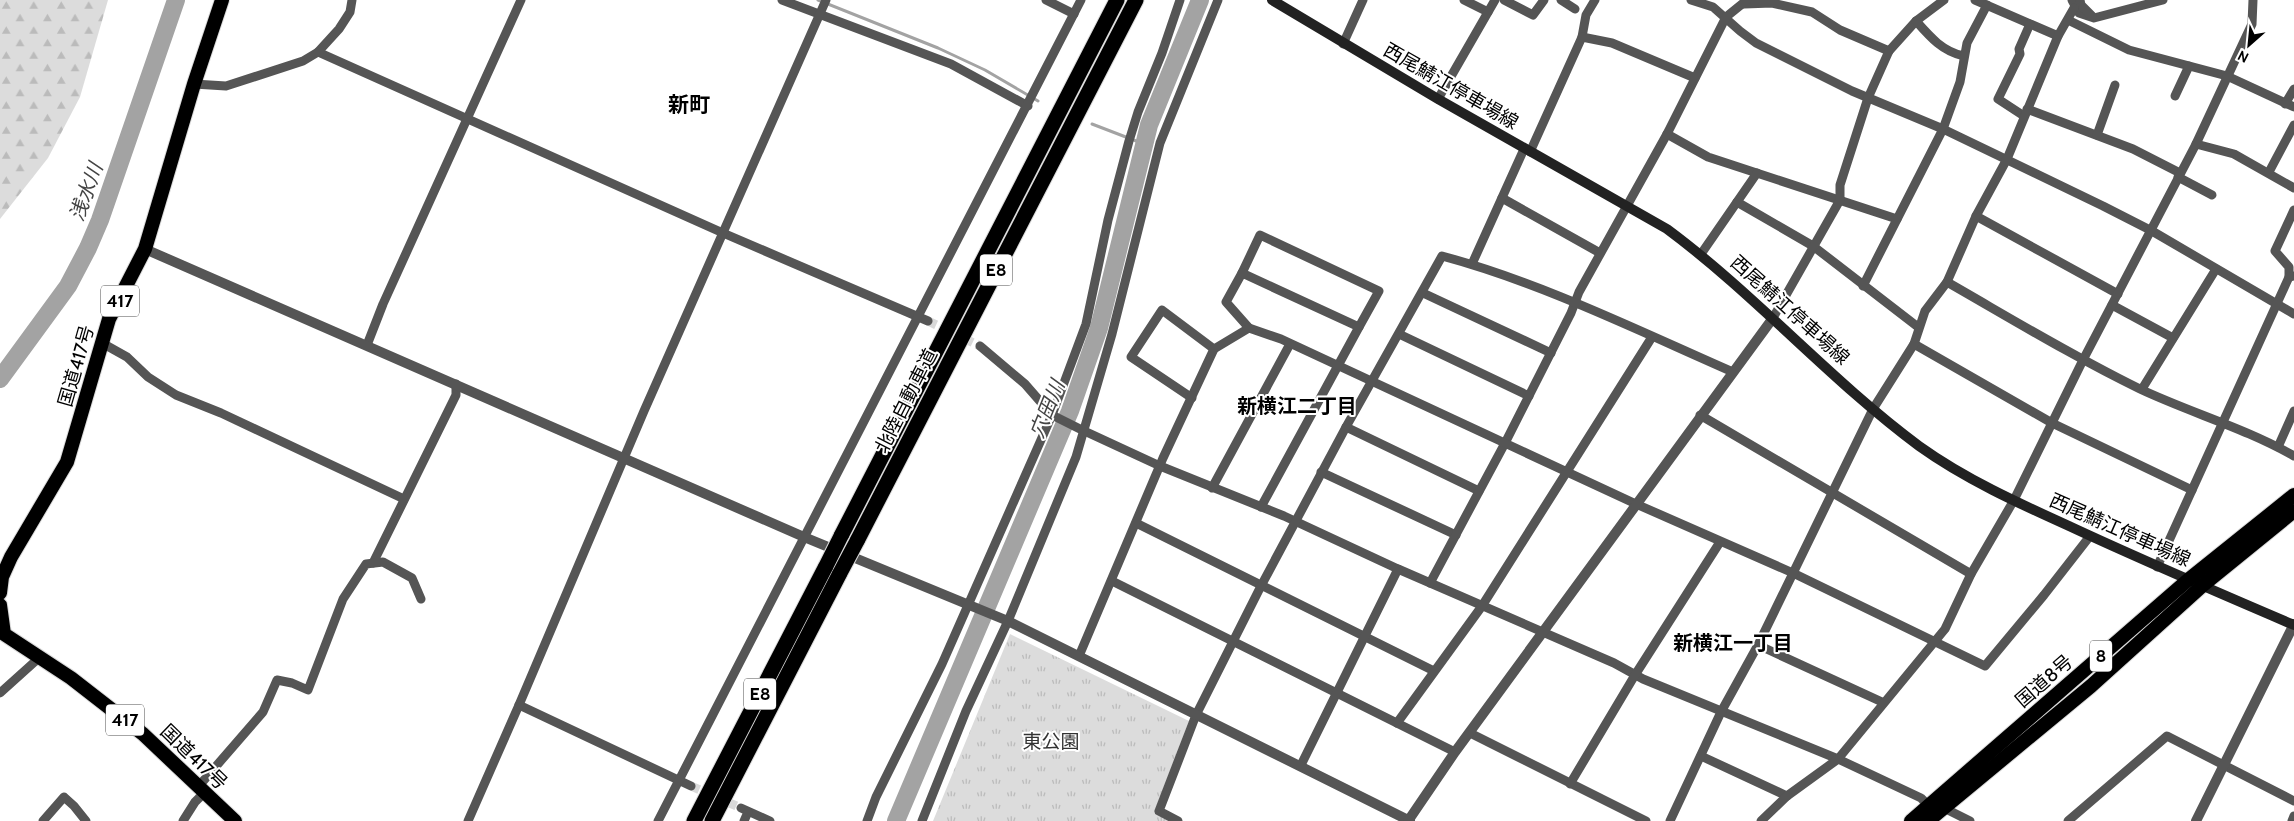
<svg xmlns="http://www.w3.org/2000/svg" width="2294" height="821" viewBox="0 0 2294 821" font-family="Cabin,'Noto Sans JP',sans-serif">
<defs>
<pattern id="forest-firs" width="22" height="20" patternUnits="userSpaceOnUse" patternTransform="scale(1.25)"><rect width="22" height="20" fill="#dcdcdc"/><path d="M5 1l3.5 6h-7zM16 11l3.5 6h-7z" fill="#bbb"/></pattern>
<pattern id="park-tufts" width="24" height="20" patternUnits="userSpaceOnUse" patternTransform="scale(1.25)"><rect width="24" height="20" fill="#dcdcdc"/><path d="M3 7l-1-3M5 7V3M7 7l1-3M15 17l-1-3M17 17v-4M19 17l1-3" fill="none" stroke="#bbb"/></pattern>
</defs>
<rect width="100%" height="100%" fill="#fff"/>
<path fill="url(#forest-firs)" d="M 0,0 L 108,0 L 80,97 L 48,158 L 0,219 Z"/>
<path fill="url(#park-tufts)" d="M 1010,634 L 1189,721 L 1155,810 L 1176,821 L 933,821 Z"/>
<g fill="none" stroke-linecap="round" stroke-linejoin="round">
<g stroke="#a3a3a3" stroke-width="3">
<path d="M 818,0 L 938,48 L 985,70 L 1038,101"/>
<path d="M 1092,124 L 1144,144"/>
</g>
<g stroke="#a3a3a3" stroke-width="18">
<path d="M 0,379 L 68,286 L 88,248 L 100,220 L 176,0"/>
<path d="M 896,821 L 1070,411 L 1099,328 L 1149,125 L 1200,0"/>
</g>
<g stroke="#d9d9d9" stroke-width="9" stroke-dasharray="9 4.5" stroke-linecap="butt">
<path d="M 928,321 L 980,346"/>
<path d="M 691,786 L 741,808"/>
</g>
<g stroke="#dbdbdb" stroke-width="16">
<g id="trunk">
<path d="M 0,593 L 2,577 L 11,557 L 67,462 L 109,319 L 145,249 L 194,84 L 222,0"/>
<path d="M 0,605 L 4,634 L 71,678 L 143,734 L 235,821"/>
<path d="M 1911,821 L 2188,580 L 2294,495"/>
<path d="M 1928,821 L 2091,686 L 2203,585 L 2294,511"/>
</g>
</g>
<g stroke="#dbdbdb" stroke-width="17">
<g id="motorway">
<path d="M 841,536 L 1117,0"/>
<path d="M 857,541 L 1136,0"/>
<path d="M 694,821 L 826,566"/>
<path d="M 712,821 L 840,573"/>
</g>
</g>
<g stroke="#555" stroke-width="9">
<path d="M 782,0 L 951,64 L 1028,106"/>
<path d="M 1046,0 L 1074,14"/>
<path d="M 1464,0 L 1488,12"/>
<path d="M 1504,0 L 1533,15 L 1544,0"/>
<path d="M 1561,0 L 1575,9"/>
<path d="M 1691,0 L 1713,7 L 1740,31 L 1756,43 L 1852,91 L 1943,129 L 2103,206 L 2152,231 L 2294,314"/>
<path d="M 1975,0 L 2058,36"/>
<path d="M 2072,0 L 2079,13 L 2094,18 L 2163,0"/>
<path d="M 2080,0 L 2081,5 L 2092,16"/>
<path d="M 1744,4 L 1772,3 L 1812,12 L 1840,30 L 1889,51 L 1916,21 L 1944,0"/>
<path d="M 2068,20 L 2129,50 L 2227,76 L 2294,107"/>
<path d="M 1916,21 C 1930,37 1943,52 1964,56"/>
<path d="M 1582,37 L 1586,15 L 1595,0"/>
<path d="M 1343,44 L 1363,0"/>
<path d="M 318,52 L 723,233 L 928,321"/>
<path d="M 194,84 L 226,86 L 303,61 L 318,52 L 339,29 L 350,12 L 352,0"/>
<path d="M 2175,96 L 2189,66"/>
<path d="M 1438,99 L 1495,0"/>
<path d="M 2285,104 L 2294,89"/>
<path d="M 2027,109 L 2133,149 L 2180,173"/>
<path d="M 2024,116 L 1998,99 L 2020,54 L 2019,49 L 2030,24"/>
<path d="M 1667,134 L 1708,157 L 1897,219"/>
<path d="M 2097,135 L 2115,85"/>
<path d="M 2196,144 L 2234,154 L 2294,188"/>
<path d="M 1530,152 L 1582,37 L 1612,43 L 1695,78"/>
<path d="M 2269,172 L 2294,125"/>
<path d="M 2178,177 L 2212,195"/>
<path d="M 1502,198 L 1600,253"/>
<path d="M 1737,202 L 1813,246 L 1918,327"/>
<path d="M 2294,210 L 2275,251 L 2289,267 L 2289,277 L 2294,276"/>
<path d="M 1976,216 L 2118,294"/>
<path d="M 1701,254 L 1757,173"/>
<path d="M 1472,264 L 1524,149"/>
<path d="M 1242,273 L 1260,235 L 1379,291 L 1359,327"/>
<path d="M 1947,282 C 2010,318 2074,357 2140,389 C 2191,413 2245,428 2294,456"/>
<path d="M 1863,286 L 1943,129 L 1960,82 L 1967,43 L 1987,5"/>
<path d="M 1423,293 L 1551,353"/>
<path d="M 2112,305 L 2173,338"/>
<path d="M 1773,318 L 1840,200 L 1840,185 L 1868,98 L 1889,51"/>
<path d="M 1249,328 L 1226,302 L 1242,273 L 1359,327 L 1261,507"/>
<path d="M 1399,334 L 1529,396"/>
<path d="M 102,343 L 127,357 L 148,377 L 176,395 L 221,413 L 404,499"/>
<path d="M 1914,344 L 2052,423 L 2192,490"/>
<path d="M 367,345 L 383,304 L 521,0"/>
<path d="M 980,346 L 1025,384 L 1052,415 L 1080,429 L 1160,466 L 1284,516 L 1398,569 L 1614,663 L 1643,679 L 1838,759 L 1921,798 L 1929,806"/>
<path d="M 2142,389 L 2216,269"/>
<path d="M 1192,398 L 1131,357 L 1162,310 L 1214,349"/>
<path d="M 1700,415 L 1971,574"/>
<path d="M 1346,427 L 1479,491"/>
<path d="M 2278,447 L 2294,411"/>
<path d="M 1321,472 L 1456,535"/>
<path d="M 1212,488 L 1290,344"/>
<path d="M 1136,523 L 1434,671"/>
<path d="M 373,563 L 456,395 L 456,384"/>
<path d="M 2157,567 L 2289,277"/>
<path d="M 1112,581 L 1455,752"/>
<path d="M 1430,583 L 1505,443 L 1571,313 L 1579,292 L 1667,134 L 1726,17 L 1747,0"/>
<path d="M 1758,645 L 1882,702"/>
<path d="M 1079,656 L 1163,458 L 1214,349 L 1249,328 L 1281,339 L 1636,504 L 1793,573 L 1985,666 L 2044,595 L 2090,536"/>
<path d="M 0,693 L 40,657"/>
<path d="M 519,705 L 691,786"/>
<path d="M 1397,723 L 1482,606 L 1652,337"/>
<path d="M 1470,733 L 1646,821"/>
<path d="M 1701,756 L 1787,796"/>
<path d="M 1301,765 L 1398,569"/>
<path d="M 1570,784 L 1635,675 L 1720,542"/>
<path d="M 198,787 L 263,712 L 277,680 L 292,683 L 308,690 L 343,599 L 366,564 L 383,562 L 412,578 L 421,599"/>
<path d="M 741,808 L 770,821"/>
<path d="M 1944,808 L 1970,821"/>
<path d="M 43,821 L 64,797 L 74,806 L 86,821"/>
<path d="M 183,821 L 195,802 L 204,793"/>
<path d="M 468,821 L 519,705 L 644,411 L 826,0"/>
<path d="M 658,821 L 1081,0"/>
<path d="M 744,821 L 748,812"/>
<path d="M 867,821 L 876,797 L 942,664 L 1052,415 L 1086,324 L 1108,220 L 1129,141 L 1138,112 L 1162,53 L 1180,0"/>
<path d="M 922,821 L 966,711 L 1008,621 L 1076,457 L 1112,334 L 1160,143 L 1218,0"/>
<path d="M 1178,821 L 1159,811 L 1196,715 L 1261,586 L 1346,427 L 1442,256 C 1542,283 1637,330 1733,372"/>
<path d="M 1670,821 L 1721,712 L 1758,645 L 1873,409 L 1914,344 L 1925,311 L 1947,282 L 1976,216 L 2007,159 L 2058,36 L 2074,8"/>
<path d="M 1761,821 L 1787,796 L 1838,759 L 1945,629 L 1971,574 L 2014,500 L 2083,360 L 2196,144 L 2252,24 L 2253,0"/>
<path d="M 2068,821 L 2167,736 L 2294,801"/>
<path d="M 2292,821 L 2294,816"/>
</g>
<g stroke="#555" stroke-width="10">
<path d="M 145,249 L 804,537 L 1008,621 L 1410,821"/>
<path d="M 1408,821 L 1455,752 L 1773,318"/>
<path d="M 2196,821 L 2294,624"/>
</g>
<path stroke="#222" stroke-width="10" d="M 1272,0 L 1438,99 L 1667,229 C 1756,295 1830,380 1919,446 C 1965,479 2018,503 2069,526 C 2144,561 2219,593 2294,625"/>
<use href="#trunk" stroke="#000" stroke-width="14"/>
<use href="#motorway" stroke="#000" stroke-width="15"/>
<g stroke="#dbdbdb" stroke-width="17" stroke-linecap="butt">
<g id="motorway-bridge">
<path d="M 826,566 L 841,536"/>
<path d="M 840,573 L 857,541"/>
</g>
</g>
<use href="#motorway-bridge" stroke="#000" stroke-width="15"/>
</g>
<g text-anchor="middle" dominant-baseline="central" stroke-width="4" stroke-linejoin="round" paint-order="stroke">
<g fill="#fff" stroke="#4c4c4c" stroke-width="1">
<rect x="980" y="254.5" width="32" height="31" rx="4"/>
<rect x="101" y="285.5" width="38" height="31" rx="4"/>
<rect x="2090" y="640.5" width="22" height="31" rx="4"/>
<rect x="744" y="678.5" width="32" height="31" rx="4"/>
<rect x="106" y="704.5" width="38" height="31" rx="4"/>
</g>
<g font-size="18" font-weight="bold" fill="#000">
<text x="996" y="270">E8</text>
<text x="120" y="301">417</text>
<text x="2101" y="656">8</text>
<text x="760" y="694">E8</text>
<text x="125" y="720">417</text>
</g>
<g font-size="19" fill="#000" stroke="#fff">
<text transform="translate(1451 86) rotate(30)">西尾鯖江停車場線</text>
<text transform="translate(1790 310) rotate(42)">西尾鯖江停車場線</text>
<text transform="translate(76 366) rotate(-74)">国道417号</text>
<text transform="translate(906 401) rotate(-63)">北陸自動車道</text>
<text transform="translate(2120 530) rotate(24)">西尾鯖江停車場線</text>
<text transform="translate(2044 681) rotate(-41)">国道8号</text>
<text transform="translate(194 757) rotate(44)">国道417号</text>
</g>
<g font-size="19" fill="#333" stroke="#fff">
<text x="1051" y="741">東公園</text>
</g>
<g font-size="20" font-style="italic" fill="#444" stroke="#fff">
<text transform="translate(86 192) rotate(-70)">浅水川</text>
<text transform="translate(1047 409) rotate(-68)">穴田川</text>
</g>
<g font-size="20" font-weight="bold" fill="#000" stroke="#fff">
<text x="1297" y="406">新横江二丁目</text>
<text x="1733" y="643">新横江一丁目</text>
</g>
<g font-size="21" font-weight="bold" fill="#000" stroke="#fff">
<text x="689" y="104">新町</text>
</g>
</g>
<g transform="translate(2249 45) rotate(207)" stroke="#ffffff" stroke-width="4" paint-order="stroke">
<path d="M0-4L9 19L0 12L-9 19Z" fill="#000000"/>
<text y="-8" font-size="14" font-weight="bold" text-anchor="middle" fill="#000000">N</text>
</g>
</svg>
